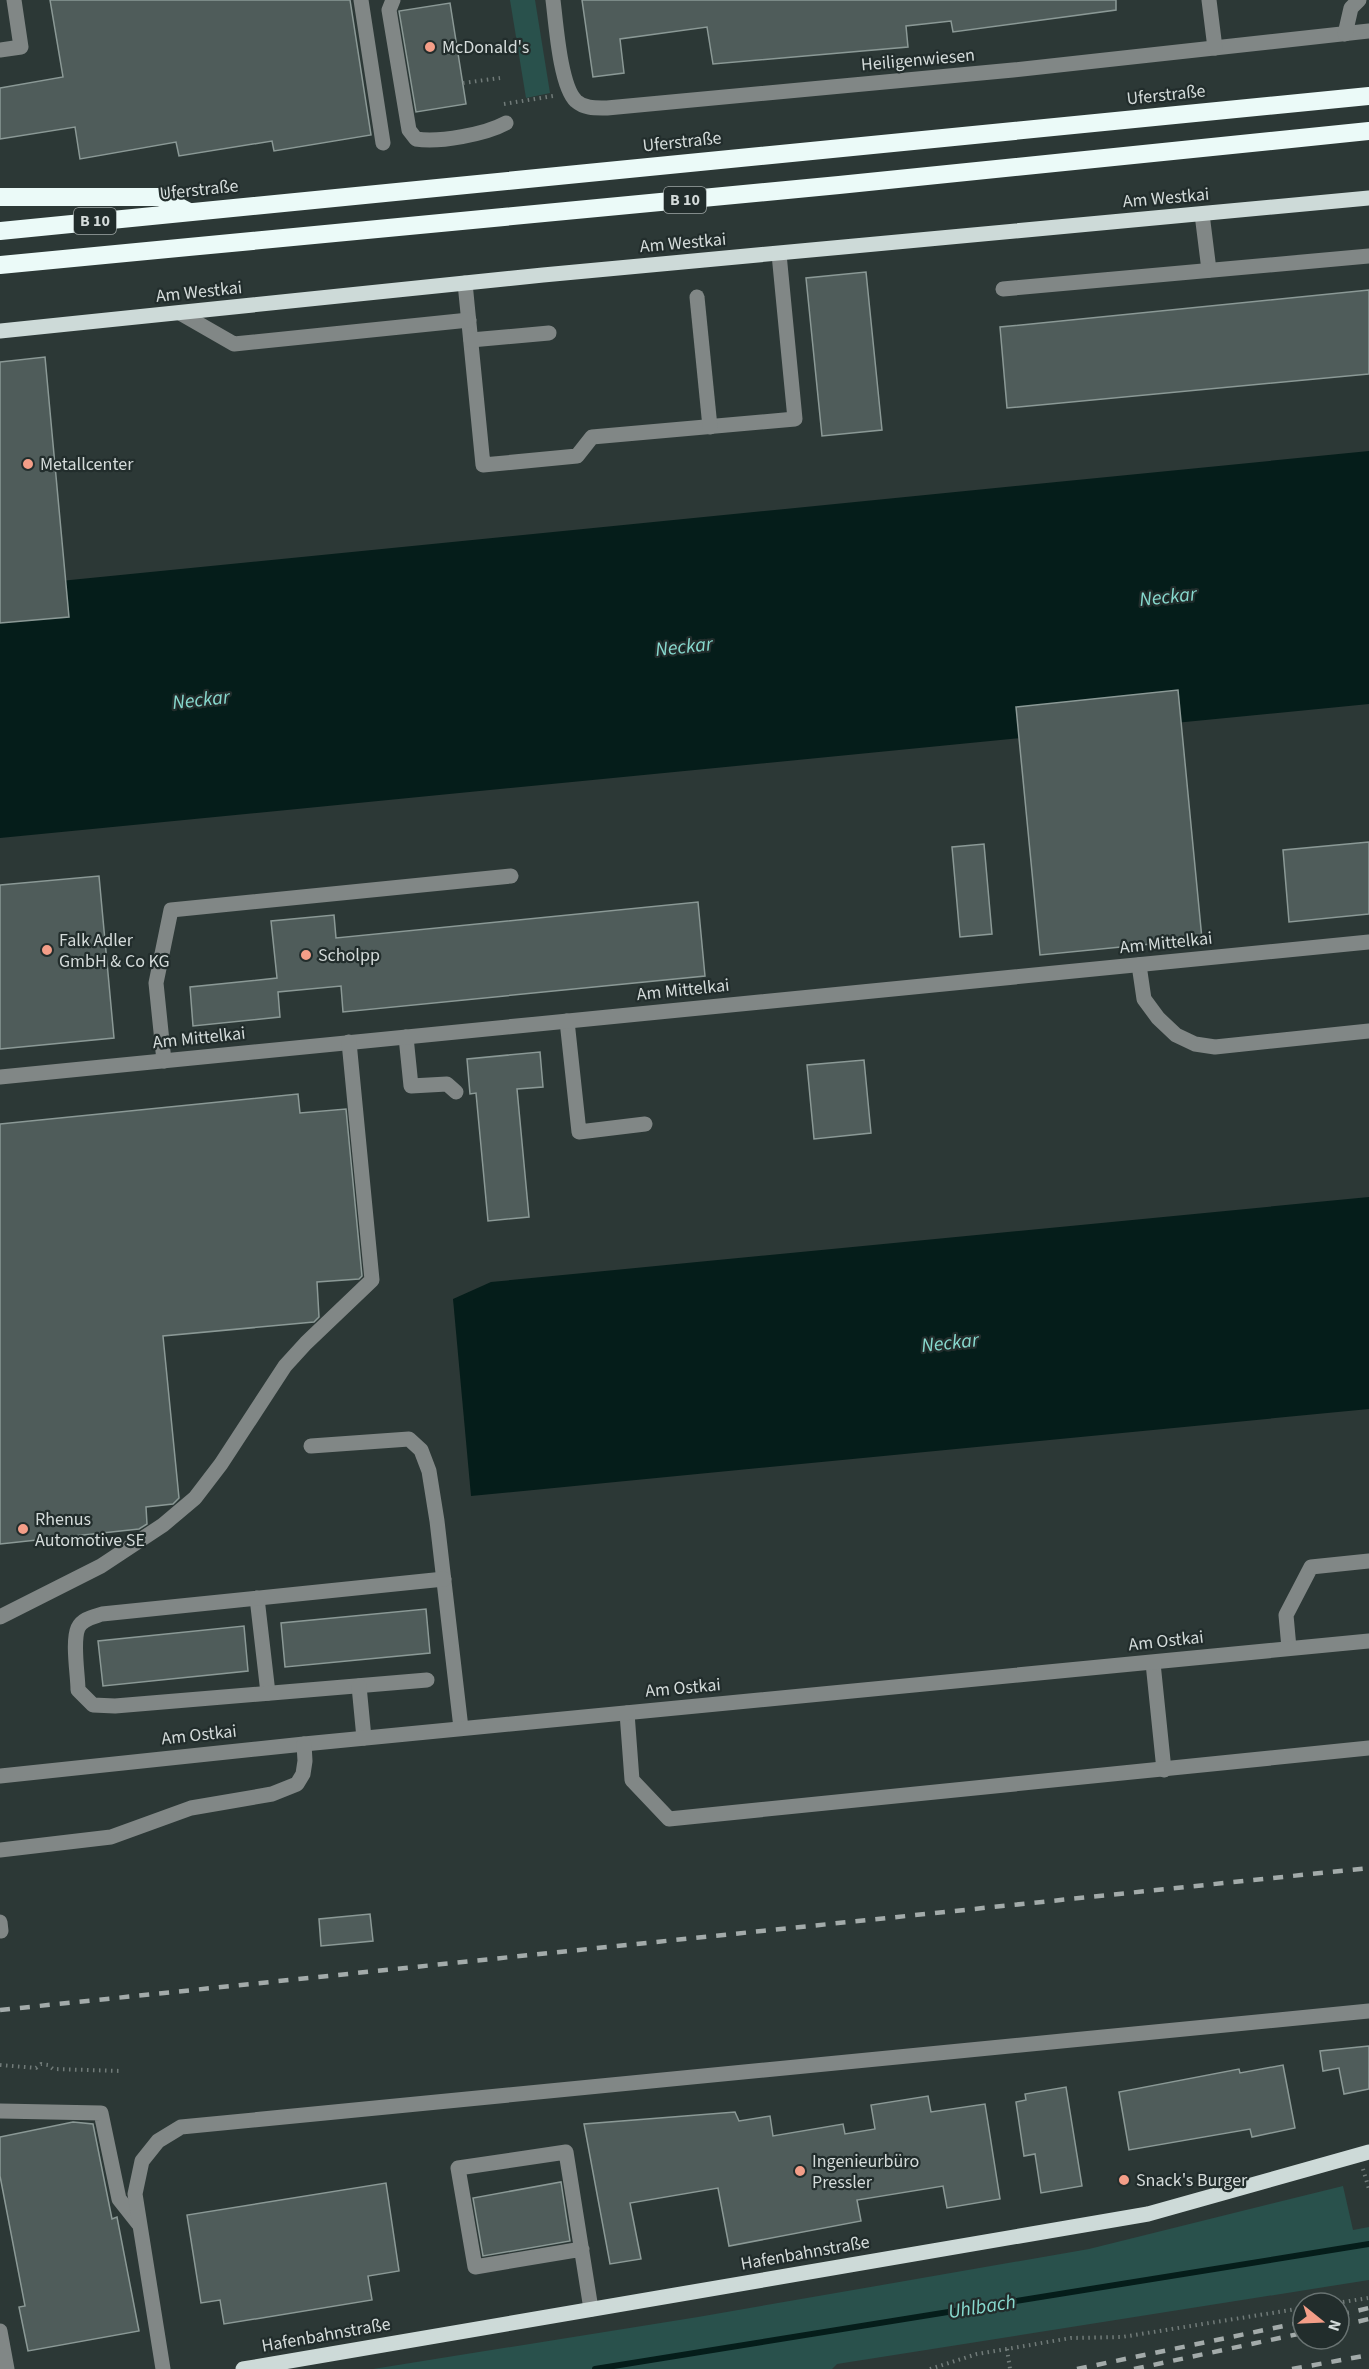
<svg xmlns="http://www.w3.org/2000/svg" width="1369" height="2369" viewBox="0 0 1369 2369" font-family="'Source Sans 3',sans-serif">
<rect width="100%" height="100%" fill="#2c3836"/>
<g fill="#29514c">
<path d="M 510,0 L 535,0 L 550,93 L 526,98 Z"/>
<path d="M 1343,2186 L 1353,2230 L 1369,2227 L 1369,2280 L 837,2364 L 832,2369 L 373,2369 L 698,2317 L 1089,2249 Z"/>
</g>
<g fill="#051d1a">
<path d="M 1369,451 L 1369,704 L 0,838 L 0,587 Z"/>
<path d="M 1369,1197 L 1369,1409 L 471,1496 L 453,1299 L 491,1282 Z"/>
</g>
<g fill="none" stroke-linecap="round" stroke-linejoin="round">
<path stroke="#051d1a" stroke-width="6" d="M 595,2369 L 1369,2244"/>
</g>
<g fill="#4f5c5a" stroke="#8b9996" stroke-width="1.5">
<path d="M 50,0 L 350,0 L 371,135 L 274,151 L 272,141 L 179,156 L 176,142 L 80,159 L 75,127 L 0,139 L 0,88 L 63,77 Z"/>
<path d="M 582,0 L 1116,0 L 1116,10 L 953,32 L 951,21 L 906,26 L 908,47 L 713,64 L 707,27 L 620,39 L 624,73 L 593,77 Z"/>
<path d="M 450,3 L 466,104 L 416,112 L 399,11 Z"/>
<path d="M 866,272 L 882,430 L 822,436 L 806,278 Z"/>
<path d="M 1369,290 L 1369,374 L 1007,408 L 1000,327 Z"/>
<path d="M 45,357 L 69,617 L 0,623 L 0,362 Z"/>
<path d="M 1178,690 L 1202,939 L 1040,955 L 1016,707 Z"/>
<path d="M 1369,842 L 1369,914 L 1289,922 L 1283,850 Z"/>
<path d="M 984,844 L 992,934 L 960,937 L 952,847 Z"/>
<path d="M 99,876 L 114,1038 L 0,1049 L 0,885 Z"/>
<path d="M 698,902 L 705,976 L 343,1012 L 341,986 L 278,992 L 280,1017 L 193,1026 L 190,987 L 277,978 L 271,921 L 334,915 L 336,938 Z"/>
<path d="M 540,1052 L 543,1087 L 517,1089 L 529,1217 L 488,1221 L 476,1093 L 470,1094 L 467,1059 Z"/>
<path d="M 864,1060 L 871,1133 L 814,1139 L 807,1065 Z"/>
<path d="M 298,1094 L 300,1113 L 346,1109 L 362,1276 L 359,1279 L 317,1282 L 319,1317 L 314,1322 L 163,1336 L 179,1498 L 173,1504 L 146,1507 L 147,1524 L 139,1529 L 0,1544 L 0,1124 Z"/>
<path d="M 426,1609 L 430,1653 L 285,1667 L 281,1623 Z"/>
<path d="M 244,1626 L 248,1671 L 103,1686 L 98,1641 Z"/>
<path d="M 370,1914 L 373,1941 L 321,1946 L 319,1919 Z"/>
<path d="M 1369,2046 L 1369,2089 L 1344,2094 L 1339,2068 L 1323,2071 L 1320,2051 Z"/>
<path d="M 1283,2065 L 1295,2128 L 1252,2137 L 1250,2129 L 1129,2150 L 1119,2092 L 1239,2069 L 1240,2073 Z"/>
<path d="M 1066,2087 L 1082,2186 L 1041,2193 L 1035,2154 L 1024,2156 L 1016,2102 L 1026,2100 L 1025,2094 Z"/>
<path d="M 928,2096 L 931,2112 L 985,2104 L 1000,2199 L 947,2208 L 943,2186 L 857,2200 L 861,2221 L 729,2246 L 718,2188 L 630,2203 L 641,2259 L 610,2264 L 584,2124 L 735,2112 L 739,2121 L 770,2116 L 773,2136 L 843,2124 L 845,2134 L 875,2129 L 871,2105 Z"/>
<path d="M 73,2122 L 93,2124 L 112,2219 L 117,2217 L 139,2331 L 28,2351 L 19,2307 L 25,2306 L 0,2176 L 0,2137 Z"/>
<path d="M 561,2182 L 570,2241 L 483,2256 L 473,2198 Z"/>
<path d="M 386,2183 L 399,2271 L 368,2276 L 372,2300 L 224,2324 L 220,2300 L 201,2303 L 187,2215 Z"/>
</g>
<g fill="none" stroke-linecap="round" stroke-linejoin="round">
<g stroke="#717b79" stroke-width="4" stroke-dasharray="1.5 4.5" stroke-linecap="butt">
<path d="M 463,83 L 500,78"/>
<path d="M 504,104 L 553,96"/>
<path d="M 0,2065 L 36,2068 L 41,2064 L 48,2065 L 53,2069 L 122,2071"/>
<path d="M 1363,2169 L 1369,2189"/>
<path d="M 1337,2303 L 1368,2298"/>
<path d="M 1007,2349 L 1010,2369"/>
<path d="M 930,2369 L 977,2354 L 1071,2338 L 1122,2337 L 1303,2308"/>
</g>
<g stroke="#818786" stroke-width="15">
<path d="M 361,0 L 383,143"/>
<path d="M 393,0 L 389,10 L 409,130 L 416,139 C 439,143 486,134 506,123"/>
<path d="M 553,0 C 556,23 560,86 576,101 C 585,109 596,108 607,108 L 1013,70 L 1369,31"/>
<path d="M 1209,0 L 1215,48"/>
<path d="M 1345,34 L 1351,8 L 1359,0"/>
<path d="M 0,50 L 21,47 L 14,0"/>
<path d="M 1202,214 L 1209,270"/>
<path d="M 465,283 L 483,465 L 577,456 L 592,437 L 795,419 L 779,254"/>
<path d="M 1003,289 L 1369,256"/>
<path d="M 697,297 L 710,427"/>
<path d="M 180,313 L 234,344 L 469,320"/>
<path d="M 471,340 L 549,333"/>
<path d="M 1139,965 L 1144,999 L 1158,1018 L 1176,1035 L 1195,1044 L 1215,1047 L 1369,1031"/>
<path d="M 567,1021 L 579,1132 L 645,1124"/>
<path d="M 406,1037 L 411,1086 L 447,1084 L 456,1092"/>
<path d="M 164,1061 L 156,983 L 171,910 L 511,876"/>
<path d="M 0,1077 L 1369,942"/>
<path d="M 311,1446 L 409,1439 L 421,1450 L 429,1471 L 437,1521 L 461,1728"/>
<path d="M 257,1598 L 268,1693"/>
<path d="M 0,1617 L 101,1566 L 163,1525 L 195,1498 L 221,1464 L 285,1366 L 306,1343 L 372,1280 L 349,1042"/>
<path d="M 1289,1648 L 1286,1615 L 1311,1567 L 1369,1561"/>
<path d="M 1153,1663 L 1164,1770"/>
<path d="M 427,1680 L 115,1706 L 93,1705 L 78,1690 C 78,1675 72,1642 78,1628 C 82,1619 93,1617 102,1614 L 444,1579"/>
<path d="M 359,1686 L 364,1738"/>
<path d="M 627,1713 L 632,1780 L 669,1819 L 1369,1748"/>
<path d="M 0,1776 L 304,1744 L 1369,1641"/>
<path d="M 0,1850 L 111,1837 L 191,1808 L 272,1794 L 297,1784 L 303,1774 L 305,1761 L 304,1744"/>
<path d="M 0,1922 L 1,1931"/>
<path d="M 0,2111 L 101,2113 L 119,2199 L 138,2223"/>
<path d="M 582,2249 L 475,2267 L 458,2168 L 566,2152 L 591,2309"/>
<path d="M 0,2331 L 7,2369"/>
<path d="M 163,2369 L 135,2194 L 142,2161 L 158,2141 L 181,2127 L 1369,2011"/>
</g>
<g stroke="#cddad8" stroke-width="15">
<path d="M 0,331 L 543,275 L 1369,198"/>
<path d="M 243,2369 L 1148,2214 L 1369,2152"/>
</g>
<g stroke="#ebfaf8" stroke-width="18">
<path d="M 0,197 L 160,197 L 189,212"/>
<path d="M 0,231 L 1369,96"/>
<path d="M 0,265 L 839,185 L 1369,131"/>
</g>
<g stroke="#a3abaa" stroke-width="4.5" stroke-dasharray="10 10" stroke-linecap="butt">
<path d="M 0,2010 L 1369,1868"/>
<path d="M 1339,2315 L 1369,2308"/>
<path d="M 1339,2326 L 1369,2319"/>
<path d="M 1077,2369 L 1303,2322"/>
<path d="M 1134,2369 L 1303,2333"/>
<path d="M 1292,2369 L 1369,2355"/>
</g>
</g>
<g fill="#f49e88" stroke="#222d2c" stroke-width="2">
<circle cx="430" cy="47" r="6"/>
<circle cx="28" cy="464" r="6"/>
<circle cx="47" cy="950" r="6"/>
<circle cx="306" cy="955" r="6"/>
<circle cx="23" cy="1529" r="6"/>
<circle cx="800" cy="2171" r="6"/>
<circle cx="1124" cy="2180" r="6"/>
</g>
<g text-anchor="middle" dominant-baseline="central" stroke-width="4.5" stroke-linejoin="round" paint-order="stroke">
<g fill="#222d2c" stroke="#9fa7a6" stroke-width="1.5">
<rect x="664" y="187" width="42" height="26" rx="4.5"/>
<rect x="74" y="208" width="42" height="26" rx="4.5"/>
</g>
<g font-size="16" font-weight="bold" fill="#d4dbda">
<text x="685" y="200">B 10</text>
<text x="95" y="221">B 10</text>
</g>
<g font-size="18" fill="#d4dbda" stroke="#222d2c" text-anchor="start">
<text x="442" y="47">McDonald's</text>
<text x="40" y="464">Metallcenter</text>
<text x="59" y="940">Falk Adler<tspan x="59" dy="21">GmbH &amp; Co KG</tspan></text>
<text x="318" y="955">Scholpp</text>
<text x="35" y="1519">Rhenus<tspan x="35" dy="21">Automotive SE</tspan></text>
<text x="812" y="2161">Ingenieurbüro<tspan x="812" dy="21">Pressler</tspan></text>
<text x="1136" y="2180">Snack's Burger</text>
</g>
<g font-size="18" fill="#d4dbda" stroke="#222d2c">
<text transform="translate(918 60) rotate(-5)">Heiligenwiesen</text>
<text transform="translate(1166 95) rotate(-6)">Uferstraße</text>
<text transform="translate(682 142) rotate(-6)">Uferstraße</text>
<text transform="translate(199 190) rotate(-6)">Uferstraße</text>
<text transform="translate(1166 198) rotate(-5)">Am Westkai</text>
<text transform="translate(683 243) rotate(-5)">Am Westkai</text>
<text transform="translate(199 292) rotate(-6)">Am Westkai</text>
<text transform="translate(1166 943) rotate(-6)">Am Mittelkai</text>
<text transform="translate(683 990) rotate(-6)">Am Mittelkai</text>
<text transform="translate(199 1038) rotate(-6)">Am Mittelkai</text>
<text transform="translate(1166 1641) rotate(-6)">Am Ostkai</text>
<text transform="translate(683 1688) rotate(-5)">Am Ostkai</text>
<text transform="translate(199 1735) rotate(-6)">Am Ostkai</text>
<text transform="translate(805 2253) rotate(-10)">Hafenbahnstraße</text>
<text transform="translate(326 2335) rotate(-10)">Hafenbahnstraße</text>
</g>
<g font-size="20" font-style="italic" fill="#88dacf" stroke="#222d2c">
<text transform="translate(1168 597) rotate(-6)">Neckar</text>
<text transform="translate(684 647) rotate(-6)">Neckar</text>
<text transform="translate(201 700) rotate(-6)">Neckar</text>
<text transform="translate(950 1343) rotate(-6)">Neckar</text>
<text transform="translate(982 2307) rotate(-9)">Uhlbach</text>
</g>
</g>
<g transform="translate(1321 2321) rotate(108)"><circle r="28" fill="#222d2c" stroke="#697372" stroke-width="1.5"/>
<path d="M0-4.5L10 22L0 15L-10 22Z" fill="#f49e88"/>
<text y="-9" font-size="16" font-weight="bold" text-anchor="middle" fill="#d4dbda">N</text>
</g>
</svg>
